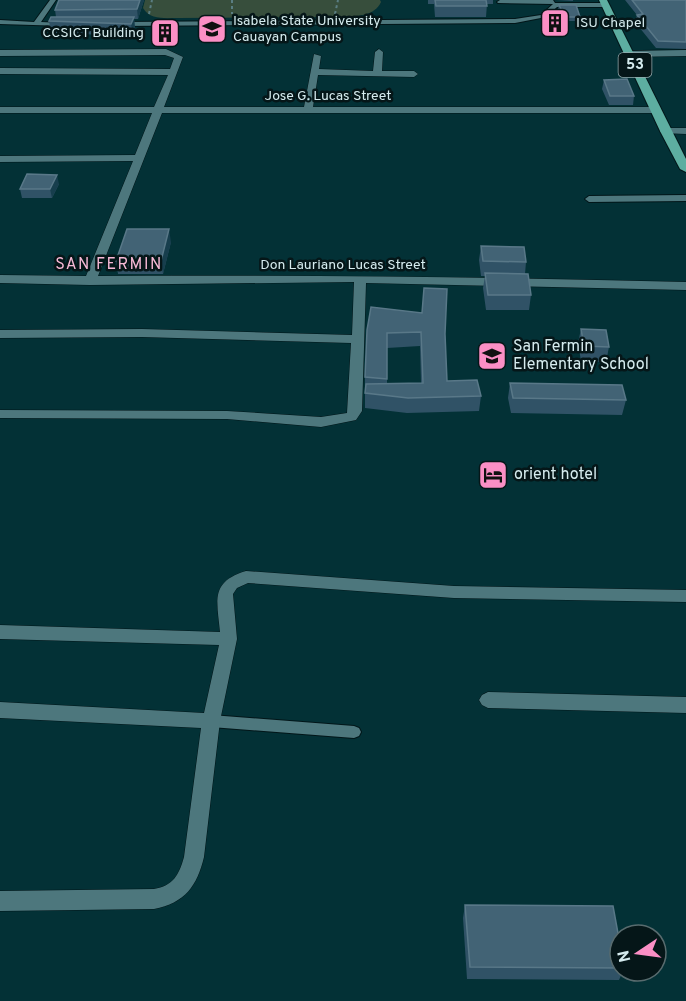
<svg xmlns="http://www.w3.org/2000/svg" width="686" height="1001" viewBox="0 0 686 1001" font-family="Overpass,sans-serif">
<rect width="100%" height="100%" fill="#033136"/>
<path fill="#374e3c" d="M 145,0 L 380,0 L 381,2 C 375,16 357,16 344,17 L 177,18 C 165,18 150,20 143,8 Z"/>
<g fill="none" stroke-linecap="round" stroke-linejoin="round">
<g stroke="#021619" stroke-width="2">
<g id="service">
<path d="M 50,0 L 56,0 L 41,22 L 64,23 L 66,24 L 66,26 L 0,24 L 0,20 L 34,22 Z"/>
<path d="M 500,0 L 553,0 L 555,3 L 605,3 L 608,5 L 605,7 L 557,7 L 546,17 L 515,23 L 120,26 L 117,24 L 120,22 L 515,19 L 541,15 L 553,4 L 498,3 L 497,2 Z"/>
<path d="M 686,195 L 686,201 L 589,202 L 585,199 L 589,196 Z"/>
<path d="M 211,715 L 354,726 L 359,728 L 361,732 L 359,736 L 354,738 L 211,727 L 206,725 L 204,721 L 206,717 Z"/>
</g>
</g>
<g stroke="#021619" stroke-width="1">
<g id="minor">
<path d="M 379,49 L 383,52 L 382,71 L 414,71 L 418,74 L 414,77 L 318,75 L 313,107 L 655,107 L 660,110 L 655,113 L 162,113 L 98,276 C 294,275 490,277 686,282 L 686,290 L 366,283 L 362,411 L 356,420 L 321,427 L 227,419 L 0,418 L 0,410 L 227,411 L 321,417 L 347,413 L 351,343 L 142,337 L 0,338 L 0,330 L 142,329 L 352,335 L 354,282 L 90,285 L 0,283 L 0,275 L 86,276 L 133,161 L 0,162 L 0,156 L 135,155 L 152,113 L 0,113 L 0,107 L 154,107 L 168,75 L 0,74 L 0,68 L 170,69 L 174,58 L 165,55 L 0,56 L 0,50 L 166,49 L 183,57 L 164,107 L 304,107 L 314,54 L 321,56 L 319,69 L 373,71 L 375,52 Z"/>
<path d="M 686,50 L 686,56 L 630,57 L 626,54 L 630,51 Z"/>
<path d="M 665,128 L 686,128 L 686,134 L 662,133 L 660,131 Z"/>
<path d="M 246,571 L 454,586 L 686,590 L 686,602 L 454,598 L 248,583 L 237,588 L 233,594 L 237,639 L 220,721 L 204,857 C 197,886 185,903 154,909 L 0,911 L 0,891 L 154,889 C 173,886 179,875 184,857 L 201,728 L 0,718 L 0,702 L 204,713 L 219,645 L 0,639 L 0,625 L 220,632 C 217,600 210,582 246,571 Z"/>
<path d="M 488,692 L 686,697 L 686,713 L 488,708 L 482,705 L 479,700 L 482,695 Z"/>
</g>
</g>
<g stroke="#021619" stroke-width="2">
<path id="trunk" d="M 599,0 L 607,0 L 686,159 L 686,172 L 680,169 L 660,131 Z"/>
</g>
<g stroke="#5a7e83" stroke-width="2" stroke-dasharray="3 3" stroke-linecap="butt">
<path d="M 232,0 L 232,14"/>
<path d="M 149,14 L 152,0"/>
<path d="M 335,14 L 338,0"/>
</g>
<use href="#service" fill="#4d777d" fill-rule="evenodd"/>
<use href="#minor" fill="#4d777d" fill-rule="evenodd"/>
<use href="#trunk" fill="#5daea1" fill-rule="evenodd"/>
</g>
<g fill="#305266" fill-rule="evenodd">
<path d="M 144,0 L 138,19 L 134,19 L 135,29 L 133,36 L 51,33 L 49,21 L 56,17 L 55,10 Z"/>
<path d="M 428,0 L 493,0 L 493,4 L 487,4 L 486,17 L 435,17 L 434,4 L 428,4 Z"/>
<path d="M 556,0 L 573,0 L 573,1 Z"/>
<path d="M 625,0 L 686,0 L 686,49 L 656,48 L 635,22 L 637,15 Z"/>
<path d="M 559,5 L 580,17 L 579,21 L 564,21 L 558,9 Z"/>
<path d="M 604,80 L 634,96 L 633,105 L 609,105 L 602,89 Z"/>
<path d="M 59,184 L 52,198 L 22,198 L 20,189 Z"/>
<path d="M 171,242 L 163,274 L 118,274 L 116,261 Z"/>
<path d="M 481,246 L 526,262 L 525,274 L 531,295 L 529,310 L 486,310 L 483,288 L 485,276 L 481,276 L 479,260 Z"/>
<path d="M 371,307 L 445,334 L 447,381 L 481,396 L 479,411 L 407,413 L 365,408 L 365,377 ZM 420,346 L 421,383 L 387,383 L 387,348 Z"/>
<path d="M 581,329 L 609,347 L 606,362 L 581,361 L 578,343 Z"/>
<path d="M 510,383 L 626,400 L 622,415 L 511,413 L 508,398 Z"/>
<path d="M 465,905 L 620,944 L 620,971 L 623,971 L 619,980 L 467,979 L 463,918 Z"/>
</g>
<g fill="#173e4d">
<path d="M 140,0 L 144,0 L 138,19 L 137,9 Z"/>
<path d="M 134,17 L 135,29 L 133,36 L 131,24 Z"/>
<path d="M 57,175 L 59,184 L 52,198 L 50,189 Z"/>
<path d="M 169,229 L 171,242 L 163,274 L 161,261 Z"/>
</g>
<g fill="#426375" stroke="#597888" stroke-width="1.5">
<path d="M 59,0 L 140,0 L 137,9 L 55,10 Z"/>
<path d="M 435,0 L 486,0 L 487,6 L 436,6 Z"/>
<path d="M 632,0 L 686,0 L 686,42 L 658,41 L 637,15 L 643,14 Z"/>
<path d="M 559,5 L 576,5 L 580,17 L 565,17 Z"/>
<path d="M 51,17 L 134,17 L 131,24 L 49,21 Z"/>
<path d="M 627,79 L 634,96 L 610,96 L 604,80 Z"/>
<path d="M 27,174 L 57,175 L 50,189 L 20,189 Z"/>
<path d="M 127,229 L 169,229 L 161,261 L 116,261 Z"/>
<path d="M 481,246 L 524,247 L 526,262 L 483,261 Z"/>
<path d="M 485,273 L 528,274 L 531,295 L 488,295 Z"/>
<path d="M 424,288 L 447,289 L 445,334 L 447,381 L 477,380 L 481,396 L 408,398 L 365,393 L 366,384 L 423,383 L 421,332 L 387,333 L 387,379 L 365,377 L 367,330 L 371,307 L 422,313 Z"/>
<path d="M 581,329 L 606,330 L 609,347 L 584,346 Z"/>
<path d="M 510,383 L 622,385 L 626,400 L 513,398 Z"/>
<path d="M 465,905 L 613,906 L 620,944 L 620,968 L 470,967 Z"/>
</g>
<defs>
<g id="building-square" transform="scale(1.5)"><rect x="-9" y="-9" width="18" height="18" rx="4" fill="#fb8fc5" stroke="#051618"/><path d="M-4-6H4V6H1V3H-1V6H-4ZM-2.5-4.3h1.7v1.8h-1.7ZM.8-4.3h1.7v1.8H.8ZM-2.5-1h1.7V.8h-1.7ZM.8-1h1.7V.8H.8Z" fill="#111"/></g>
<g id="university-square" transform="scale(1.5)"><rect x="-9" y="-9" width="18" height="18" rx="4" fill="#fb8fc5" stroke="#051618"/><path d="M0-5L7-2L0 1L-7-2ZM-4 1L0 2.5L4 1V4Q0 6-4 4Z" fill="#111"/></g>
<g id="school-square" transform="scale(1.5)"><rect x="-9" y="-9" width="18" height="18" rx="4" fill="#fb8fc5" stroke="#051618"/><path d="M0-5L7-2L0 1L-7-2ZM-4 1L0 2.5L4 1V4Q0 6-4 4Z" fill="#111"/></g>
<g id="hotel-square" transform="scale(1.5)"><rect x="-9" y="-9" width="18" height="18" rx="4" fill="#fb8fc5" stroke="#051618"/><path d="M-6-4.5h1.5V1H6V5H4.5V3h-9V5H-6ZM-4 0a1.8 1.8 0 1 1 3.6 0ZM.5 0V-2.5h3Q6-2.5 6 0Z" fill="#111"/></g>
</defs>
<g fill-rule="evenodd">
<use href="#building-square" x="555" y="23"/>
<use href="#university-square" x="212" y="29"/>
<use href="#building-square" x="165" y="33"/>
<use href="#school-square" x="492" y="356"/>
<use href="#hotel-square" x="493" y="475"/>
</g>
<g text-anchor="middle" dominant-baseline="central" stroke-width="5" stroke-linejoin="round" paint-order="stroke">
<g font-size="14" fill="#d5ebee" stroke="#051618" text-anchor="start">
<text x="233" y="21">Isabela State University<tspan x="233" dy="16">Cauayan Campus</tspan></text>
<text x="576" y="23">ISU Chapel</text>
<text x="144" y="33" text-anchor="end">CCSICT Building</text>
</g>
<g font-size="14" fill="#d5ebee" stroke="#051618">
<text x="328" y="96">Jose G. Lucas Street</text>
<text x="343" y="265">Don Lauriano Lucas Street</text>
</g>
<rect fill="#051618" stroke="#97abae" stroke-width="1.5" x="618.5" y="53" width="33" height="24" rx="4.5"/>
<g font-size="15" font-weight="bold" fill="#d5ebee">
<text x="635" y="65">53</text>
</g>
<g font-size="16" letter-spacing="1.5" fill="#f7b9d6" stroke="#051618">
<text x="109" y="265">SAN FERMIN</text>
</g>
<g font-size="16" fill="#d5ebee" stroke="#051618" text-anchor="start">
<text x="513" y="347">San Fermin<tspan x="513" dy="18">Elementary School</tspan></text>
<text x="514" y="475">orient hotel</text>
</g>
</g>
<g transform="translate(638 953) rotate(257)"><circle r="28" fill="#051618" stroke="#586b6e" stroke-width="1.5"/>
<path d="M0-4.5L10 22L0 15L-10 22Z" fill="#fb8fc5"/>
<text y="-9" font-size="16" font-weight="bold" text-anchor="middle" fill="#d5ebee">N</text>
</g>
</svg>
